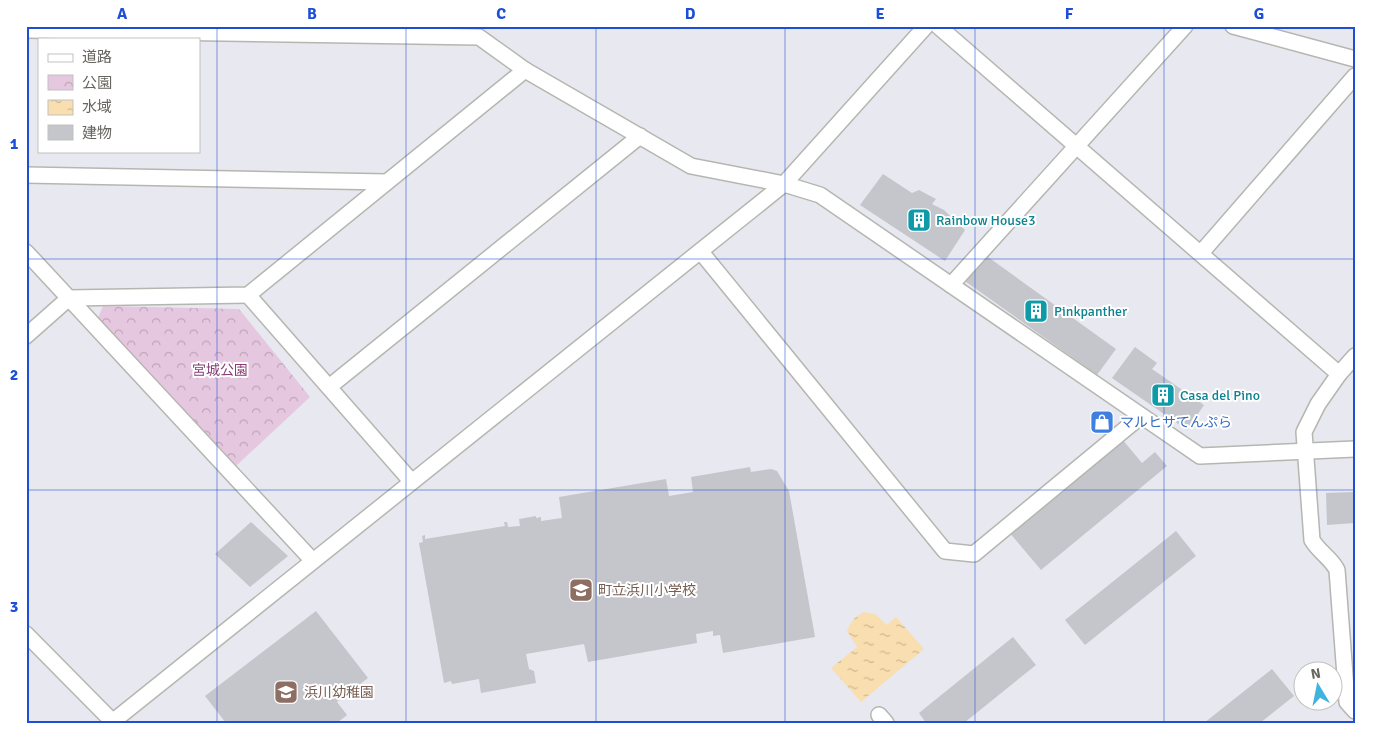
<svg xmlns="http://www.w3.org/2000/svg" width="1381" height="749" viewBox="0 0 1381 749" font-family="Signika,'Noto Sans JP',sans-serif">
<defs>
<pattern id="park-crowns" width="20" height="18" patternUnits="userSpaceOnUse" patternTransform="scale(1.25)"><rect width="20" height="18" fill="#e6c7e0"/><path d="M2 6a3 3 0 1 1 6 0M12 15a3 3 0 1 1 6 0" fill="none" stroke="#bea5b9"/></pattern>
<pattern id="water-ripples" width="26" height="14" patternUnits="userSpaceOnUse" patternTransform="scale(1.25)"><rect width="26" height="14" fill="#f9deaf"/><path d="M2 4q2-2 4 0t4 0M15 11q2-2 4 0t4 0" fill="none" stroke="#cdb892"/></pattern>
</defs>
<rect width="100%" height="100%" fill="#e8e8f0"/>
<path fill="url(#park-crowns)" d="M 103,306 L 239,309 L 310,397 L 236,466 L 98,318 Z"/>
<path fill="url(#water-ripples)" d="M 864,612 L 875,614 L 887,625 L 896,617 L 924,649 L 861,702 L 831,668 L 857,647 L 847,631 C 851,621 854,617 864,612 Z"/>
<g fill="#c4c6cc">
<path d="M 883,174 L 912,193 L 919,190 L 936,199 L 932,204 L 944,210 L 965,230 L 945,261 L 860,205 Z"/>
<path d="M 981,252 L 1116,349 L 1097,375 L 962,279 Z"/>
<path d="M 1135,347 L 1157,363 L 1152,369 L 1204,405 L 1187,430 L 1112,378 Z"/>
<path d="M 1102,412 L 1111,423 L 1103,431 L 1094,421 Z"/>
<path d="M 1122,439 L 1142,463 L 1155,452 L 1167,466 L 1041,570 L 1009,532 Z"/>
<path d="M 750,467 L 751,472 L 771,469 L 777,471 L 789,491 L 815,637 L 723,653 L 720,635 L 713,636 L 713,631 L 696,634 L 697,643 L 588,662 L 584,644 L 526,654 L 529,669 L 534,671 L 536,683 L 481,693 L 479,679 L 452,684 L 451,681 L 444,683 L 419,543 L 423,542 L 422,536 L 425,535 L 425,539 L 505,526 L 504,522 L 507,522 L 508,527 L 520,526 L 519,519 L 536,516 L 536,518 L 541,517 L 541,521 L 562,518 L 559,497 L 666,479 L 669,496 L 693,492 L 691,477 Z"/>
<path d="M 1355,492 L 1355,523 L 1327,525 L 1326,493 Z"/>
<path d="M 251,522 L 288,556 L 250,587 L 215,554 Z"/>
<path d="M 1176,531 L 1196,556 L 1085,645 L 1065,620 Z"/>
<path d="M 316,611 L 368,678 L 337,702 L 347,715 L 337,723 L 226,723 L 205,696 Z"/>
<path d="M 1013,637 L 1036,665 L 964,723 L 926,723 L 919,713 Z"/>
<path d="M 1272,669 L 1294,696 L 1260,723 L 1204,723 Z"/>
</g>
<g fill="none" stroke-linecap="round" stroke-linejoin="round">
<g stroke="#b6b6b0" stroke-width="18">
<g id="minor">
<path d="M 938,26 L 1339,374 L 1355,356"/>
<path d="M 1233,26 L 1355,59"/>
<path d="M 26,30 L 479,37 L 525,70 L 691,166 L 784,184 L 820,195 L 1200,456 L 1355,449"/>
<path d="M 26,175 L 386,182"/>
<path d="M 26,252 L 313,561"/>
<path d="M 701,252 L 945,551 L 974,554 L 1141,416"/>
<path d="M 1201,253 L 1355,76"/>
<path d="M 951,285 L 1185,26"/>
<path d="M 248,295 L 411,481"/>
<path d="M 26,336 L 69,298 L 248,295 L 525,70"/>
<path d="M 1339,374 L 1318,404 L 1304,432 L 1312,540 C 1319,552 1331,558 1337,570 L 1347,702 L 1355,711"/>
<path d="M 329,387 L 640,136"/>
<path d="M 26,634 L 114,723"/>
<path d="M 879,715 L 886,723"/>
<path d="M 111,723 L 784,184 L 926,26"/>
</g>
</g>
<use href="#minor" stroke="#fff" stroke-width="15"/>
</g>
<path fill="none" stroke="#1d4ed8" stroke-width="1" stroke-opacity="0.55" d="M 217,26 L 217,723M 406,26 L 406,723M 596,26 L 596,723M 785,26 L 785,723M 975,26 L 975,723M 1164,26 L 1164,723M 26,259 L 1355,259M 26,490 L 1355,490"/>
<defs>
<g id="building-square" transform="scale(1.25)"><rect x="-9" y="-9" width="18" height="18" rx="4" fill="#0f9aa8" stroke="#fff"/><path d="M-4-6H4V6H1V3H-1V6H-4ZM-2.5-4.3h1.7v1.8h-1.7ZM.8-4.3h1.7v1.8H.8ZM-2.5-1h1.7V.8h-1.7ZM.8-1h1.7V.8H.8Z" fill="#fff"/></g>
<g id="shop-square" transform="scale(1.25)"><rect x="-9" y="-9" width="18" height="18" rx="4" fill="#3f7fe0" stroke="#fff"/><path d="M-5-2.5h2.3a2.7 3.5 0 0 1 5.4 0H5L5.5 6h-11ZM-1.5-2.5h3a1.5 2.3 0 0 0-3 0Z" fill="#fff"/></g>
<g id="school-square" transform="scale(1.25)"><rect x="-9" y="-9" width="18" height="18" rx="4" fill="#8d6e63" stroke="#fff"/><path d="M0-5L7-2L0 1L-7-2ZM-4 1L0 2.5L4 1V4Q0 6-4 4Z" fill="#fff"/></g>
</defs>
<g fill-rule="evenodd">
<use href="#building-square" x="919" y="220"/>
<use href="#building-square" x="1036" y="311"/>
<use href="#building-square" x="1163" y="395"/>
<use href="#shop-square" x="1102" y="422"/>
<use href="#school-square" x="581" y="590"/>
<use href="#school-square" x="286" y="692"/>
</g>
<g text-anchor="middle" dominant-baseline="central" stroke-width="4" stroke-linejoin="round" paint-order="stroke">
<g font-size="14" fill="#0d838f" stroke="#fff" text-anchor="start">
<text x="936" y="220">Rainbow House3</text>
<text x="1054" y="311">Pinkpanther</text>
<text x="1180" y="395">Casa del Pino</text>
</g>
<g font-size="14" fill="#883d76" stroke="#fff">
<text x="220" y="370">宮城公園</text>
</g>
<g font-size="14" fill="#366cbe" stroke="#fff" text-anchor="start">
<text x="1120" y="422">マルヒサてんぷら</text>
</g>
<g font-size="14" fill="#785e54" stroke="#fff" text-anchor="start">
<text x="598" y="590">町立浜川小学校</text>
<text x="304" y="692">浜川幼稚園</text>
</g>
</g>
<rect width="1381" height="749" fill="none" stroke="#ffffff" stroke-width="55"/>
<rect x="38" y="38" width="162" height="115" fill="#ffffff" stroke="#c2c1bf"/>
<rect x="48" y="54" width="25" height="8" fill="#ffffff" stroke="#c2c1bf"/>
<text x="82" y="62" font-size="15" fill="#67655f">道路</text>
<rect x="48" y="75" width="25" height="15" fill="url(#park-crowns)" stroke="#c2c1bf"/>
<text x="82" y="88" font-size="15" fill="#67655f">公園</text>
<rect x="48" y="100" width="25" height="15" fill="url(#water-ripples)" stroke="#c2c1bf"/>
<text x="82" y="112" font-size="15" fill="#67655f">水域</text>
<rect x="48" y="125" width="25" height="15" fill="#c4c6cc" stroke="#c2c1bf"/>
<text x="82" y="138" font-size="15" fill="#67655f">建物</text>
<g transform="translate(1318 686) rotate(350)"><circle r="24" fill="#ffffff" stroke="#c2c1bf"/>
<path d="M0-4L9 19L0 12L-9 19Z" fill="#40b3de"/>
<text y="-8" font-size="14" font-weight="bold" text-anchor="middle" fill="#67655f">N</text>
</g>
<rect x="28" y="28" width="1326" height="694" fill="none" stroke="#1d4ed8" stroke-width="2"/>
<g font-size="16" text-anchor="middle" font-weight="bold" fill="#1d4ed8">
<text x="122" y="19">A</text>
<text x="312" y="19">B</text>
<text x="501" y="19">C</text>
<text x="690" y="19">D</text>
<text x="880" y="19">E</text>
<text x="1069" y="19">F</text>
<text x="1259" y="19">G</text>
<text x="14" y="149">1</text>
<text x="14" y="380">2</text>
<text x="14" y="612">3</text>
</g>
</svg>
